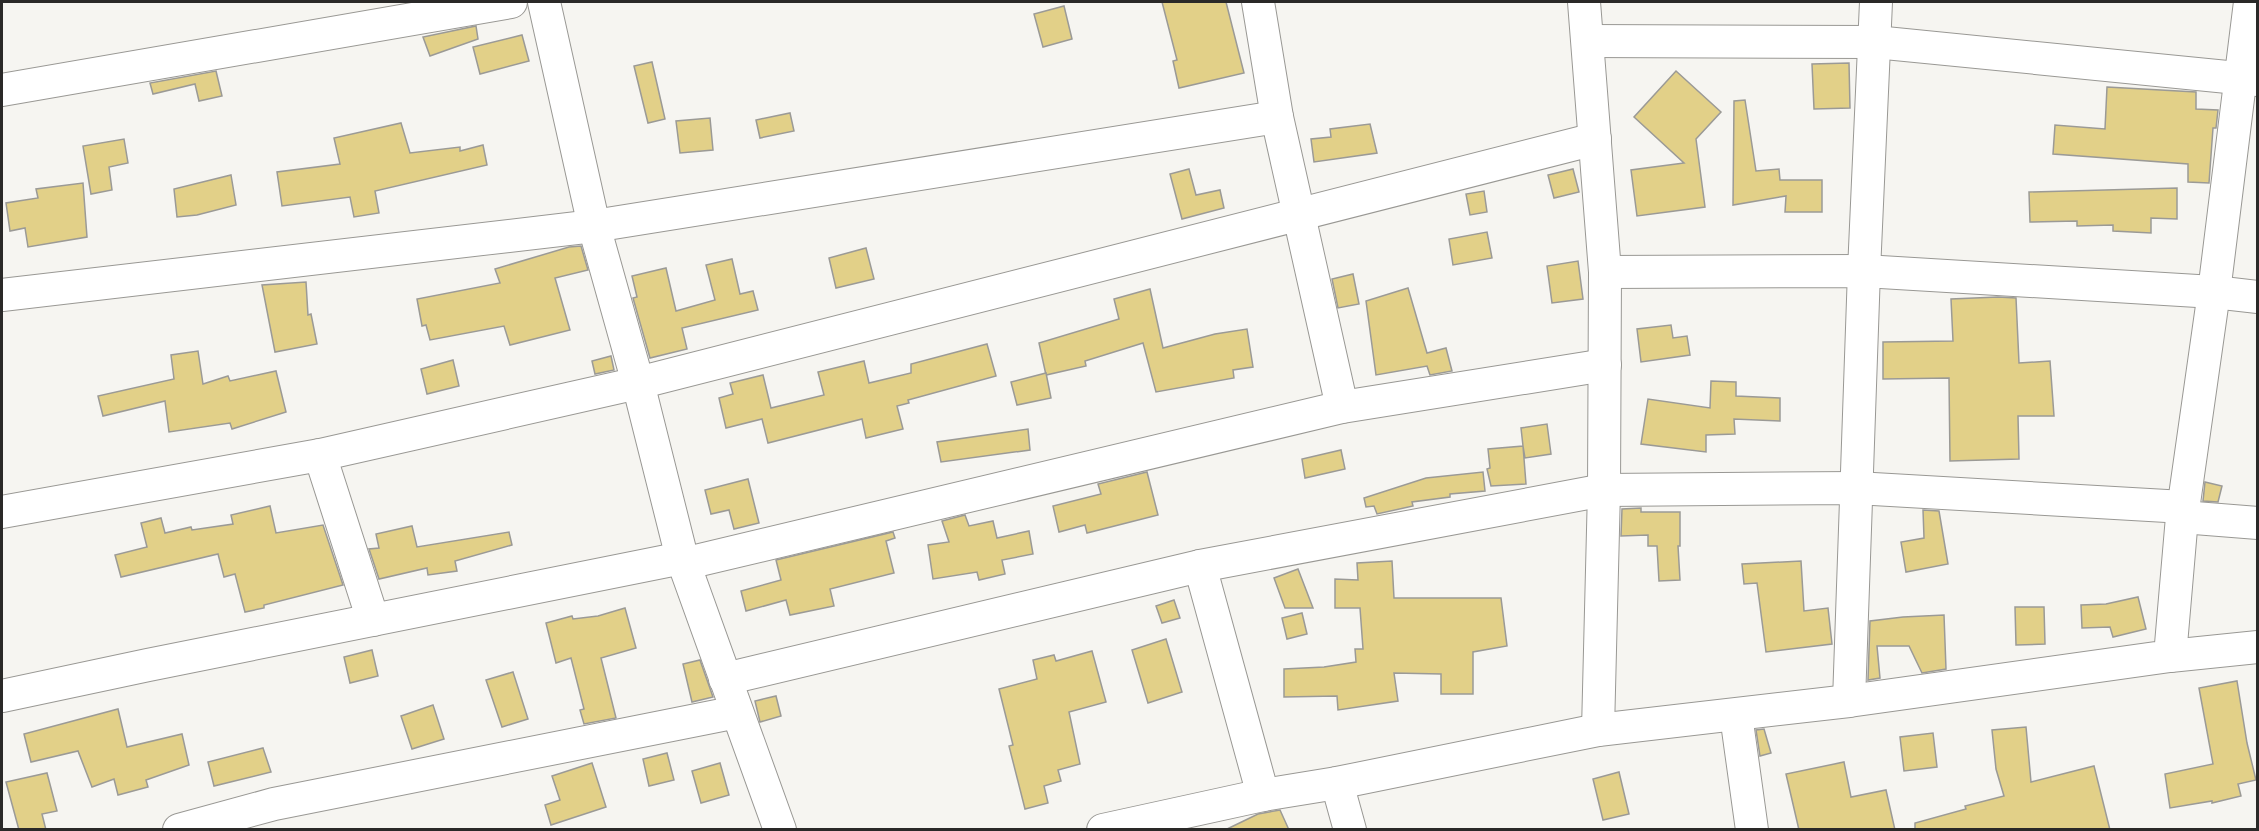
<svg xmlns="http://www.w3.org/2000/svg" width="2259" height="831" viewBox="0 0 2259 831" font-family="Literata,serif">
<rect width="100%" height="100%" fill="#f6f5f1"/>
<g fill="#e2d088" stroke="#9b9a96" stroke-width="1.5">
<path d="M 1162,2 L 1226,2 L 1244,73 L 1179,88 L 1173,61 L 1177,60 Z"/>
<path d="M 1064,6 L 1072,39 L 1043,47 L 1034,14 Z"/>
<path d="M 476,26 L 478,39 L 430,56 L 423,37 Z"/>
<path d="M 522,35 L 529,61 L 480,74 L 473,47 Z"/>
<path d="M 652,62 L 665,119 L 648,123 L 634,66 Z"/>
<path d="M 1849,63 L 1850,108 L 1814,109 L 1812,64 Z"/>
<path d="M 216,71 L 222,96 L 199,101 L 195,84 L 153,94 L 150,83 Z"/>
<path d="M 1676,71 L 1721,112 L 1696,139 L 1705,207 L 1637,216 L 1631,170 L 1684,163 L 1634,117 Z"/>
<path d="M 2107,87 L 2196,92 L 2196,109 L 2218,110 L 2216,128 L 2213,128 L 2209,183 L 2188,182 L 2188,164 L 2053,154 L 2055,125 L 2105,129 Z"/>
<path d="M 1745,100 L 1756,171 L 1779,169 L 1780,180 L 1822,180 L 1822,212 L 1785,212 L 1786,196 L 1733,205 L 1734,101 Z"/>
<path d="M 790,113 L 794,131 L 760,138 L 756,120 Z"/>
<path d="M 710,118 L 713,150 L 680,153 L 676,121 Z"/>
<path d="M 401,123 L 410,153 L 460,147 L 460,151 L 483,145 L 487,165 L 375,191 L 379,213 L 354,217 L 350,197 L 282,206 L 277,172 L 340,164 L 334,138 Z"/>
<path d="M 1370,124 L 1377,153 L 1314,162 L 1311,139 L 1331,137 L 1330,129 Z"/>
<path d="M 124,139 L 128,163 L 109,167 L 112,190 L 91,194 L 83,146 Z"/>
<path d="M 1189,169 L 1196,195 L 1220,190 L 1224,208 L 1182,219 L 1170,174 Z"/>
<path d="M 1573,169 L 1579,192 L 1554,198 L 1548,175 Z"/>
<path d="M 231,175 L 236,205 L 197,215 L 177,217 L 174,189 Z"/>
<path d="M 83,183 L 87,237 L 28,247 L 25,228 L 10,231 L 6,203 L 38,198 L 36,189 Z"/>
<path d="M 2177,188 L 2177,219 L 2151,218 L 2151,233 L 2113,231 L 2113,225 L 2077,226 L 2077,221 L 2030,222 L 2029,192 Z"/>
<path d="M 1484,191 L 1487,212 L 1470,215 L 1466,194 Z"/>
<path d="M 1487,232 L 1492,258 L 1453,265 L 1449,239 Z"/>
<path d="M 581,246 L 588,270 L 555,278 L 570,330 L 510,345 L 504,326 L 430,340 L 426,325 L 422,326 L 417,299 L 500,283 L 495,269 L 569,247 Z"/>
<path d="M 866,248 L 874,279 L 836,288 L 829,258 Z"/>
<path d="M 732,259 L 740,294 L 753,291 L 758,310 L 682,328 L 687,349 L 650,358 L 633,298 L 637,297 L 632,276 L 666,268 L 676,311 L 715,300 L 706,265 Z"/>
<path d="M 1578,261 L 1583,299 L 1552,303 L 1547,266 Z"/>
<path d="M 1353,274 L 1359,304 L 1338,308 L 1332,279 Z"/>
<path d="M 306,282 L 308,315 L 311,314 L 317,344 L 275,352 L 262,285 Z"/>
<path d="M 1408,288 L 1427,353 L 1446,348 L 1452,371 L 1430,375 L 1427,366 L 1376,375 L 1366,301 Z"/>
<path d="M 1150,289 L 1163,348 L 1215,334 L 1247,329 L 1253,367 L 1233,370 L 1234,378 L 1156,392 L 1143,343 L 1085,361 L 1086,366 L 1046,375 L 1039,343 L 1119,319 L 1114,299 Z"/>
<path d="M 1998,297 L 2016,298 L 2019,363 L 2050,361 L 2054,416 L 2018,416 L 2019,459 L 1950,461 L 1949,378 L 1883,379 L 1883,342 L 1953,341 L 1951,299 Z"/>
<path d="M 1671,325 L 1673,338 L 1687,336 L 1690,355 L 1641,362 L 1637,329 Z"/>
<path d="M 987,344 L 996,376 L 908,400 L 909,403 L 897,406 L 903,429 L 866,438 L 862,419 L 768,443 L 762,419 L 726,428 L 719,398 L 733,394 L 730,383 L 763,375 L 771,408 L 824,395 L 818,372 L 864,361 L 869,383 L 911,373 L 911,364 Z"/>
<path d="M 198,351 L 203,384 L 228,376 L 230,381 L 276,371 L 286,412 L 232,429 L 230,423 L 169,432 L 165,401 L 103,416 L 98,396 L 174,379 L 171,355 Z"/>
<path d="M 611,356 L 614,370 L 595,374 L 592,361 Z"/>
<path d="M 453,360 L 459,386 L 427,394 L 421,369 Z"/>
<path d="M 1046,373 L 1051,398 L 1017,405 L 1011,382 Z"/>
<path d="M 1711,381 L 1736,382 L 1736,396 L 1780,398 L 1780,421 L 1734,419 L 1735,434 L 1706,435 L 1706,452 L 1641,444 L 1648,399 L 1710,408 Z"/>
<path d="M 1547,424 L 1551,454 L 1525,458 L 1523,446 L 1526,484 L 1491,486 L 1487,469 L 1490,468 L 1488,449 L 1523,446 L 1521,428 Z"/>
<path d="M 1028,429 L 1030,450 L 941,462 L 937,442 Z"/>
<path d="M 1341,450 L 1345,469 L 1305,478 L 1302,459 Z"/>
<path d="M 1147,472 L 1158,515 L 1087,533 L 1085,525 L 1059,532 L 1053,506 L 1101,494 L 1098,484 Z"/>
<path d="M 1483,472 L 1485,491 L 1450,494 L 1450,497 L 1412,502 L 1413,506 L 1377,514 L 1374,506 L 1366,507 L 1364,498 L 1426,478 Z"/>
<path d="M 748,479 L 759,523 L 734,529 L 729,510 L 711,514 L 705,490 Z"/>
<path d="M 2205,482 L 2222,486 L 2218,502 L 2203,501 Z"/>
<path d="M 270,506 L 276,533 L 323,525 L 343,585 L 264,605 L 264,608 L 245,612 L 235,574 L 224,577 L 218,554 L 121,577 L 115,555 L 147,547 L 141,523 L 161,518 L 165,533 L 191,527 L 192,530 L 233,524 L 231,515 Z"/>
<path d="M 1641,508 L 1641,512 L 1680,512 L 1680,546 L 1678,546 L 1680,580 L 1659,581 L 1657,546 L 1648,546 L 1648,535 L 1621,536 L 1622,509 Z"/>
<path d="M 1923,510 L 1939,511 L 1948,564 L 1906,572 L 1901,542 L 1924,538 Z"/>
<path d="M 965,515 L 969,526 L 993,521 L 997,538 L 1029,531 L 1033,554 L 1002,560 L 1005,574 L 979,580 L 977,572 L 933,579 L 928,545 L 949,542 L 942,521 Z"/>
<path d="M 412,526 L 417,547 L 509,532 L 512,545 L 455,561 L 457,571 L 428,575 L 427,568 L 379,579 L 369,549 L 379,548 L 376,534 Z"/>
<path d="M 893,532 L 895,538 L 886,541 L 894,573 L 830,589 L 834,606 L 790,615 L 786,600 L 746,611 L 741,591 L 781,580 L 776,560 Z"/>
<path d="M 1392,561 L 1394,598 L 1501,598 L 1507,646 L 1473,652 L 1473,694 L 1441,694 L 1441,674 L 1394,673 L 1398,701 L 1338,710 L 1337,696 L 1284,697 L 1284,669 L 1324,667 L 1356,662 L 1355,649 L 1363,649 L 1360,608 L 1335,608 L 1335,579 L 1358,580 L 1357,563 Z"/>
<path d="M 1801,561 L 1804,611 L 1828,608 L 1832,644 L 1766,652 L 1757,583 L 1744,584 L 1742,564 Z"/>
<path d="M 1298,569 L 1313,608 L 1285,608 L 1274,578 Z"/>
<path d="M 2138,597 L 2146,629 L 2113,637 L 2110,627 L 2082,628 L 2081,605 L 2106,604 Z"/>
<path d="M 1174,600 L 1180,618 L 1162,623 L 1156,606 Z"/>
<path d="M 2015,607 L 2044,607 L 2045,644 L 2016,645 Z"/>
<path d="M 625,608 L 636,648 L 601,658 L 616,718 L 584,724 L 580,710 L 584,709 L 571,658 L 556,663 L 546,623 L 572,616 L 573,619 L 598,616 Z"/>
<path d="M 1302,613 L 1307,634 L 1287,639 L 1282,618 Z"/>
<path d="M 1944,615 L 1946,669 L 1922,673 L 1909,646 L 1877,646 L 1880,678 L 1868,680 L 1870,621 L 1903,617 Z"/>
<path d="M 1166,639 L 1182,692 L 1148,703 L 1132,650 Z"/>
<path d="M 372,650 L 378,676 L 350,683 L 344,657 Z"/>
<path d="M 1092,651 L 1106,702 L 1069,712 L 1080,764 L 1058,770 L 1061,781 L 1044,786 L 1048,803 L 1025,809 L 1009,746 L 1013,745 L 999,689 L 1037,679 L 1033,660 L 1054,655 L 1056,661 Z"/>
<path d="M 700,660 L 713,697 L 692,702 L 683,664 Z"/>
<path d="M 513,672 L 528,719 L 502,727 L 486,680 Z"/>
<path d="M 2237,681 L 2247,743 L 2256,780 L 2238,784 L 2241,796 L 2212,803 L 2212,801 L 2170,808 L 2165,774 L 2213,764 L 2199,688 Z"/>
<path d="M 776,696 L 781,716 L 760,722 L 755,701 Z"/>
<path d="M 433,705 L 444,739 L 412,749 L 401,716 Z"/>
<path d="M 118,709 L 127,747 L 182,734 L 189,765 L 146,780 L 148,787 L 118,795 L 114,779 L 92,787 L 78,751 L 31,762 L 24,734 Z"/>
<path d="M 2026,727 L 2031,782 L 2094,766 L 2110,830 L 1915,830 L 1915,823 L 1966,809 L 1965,806 L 2004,796 L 1996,769 L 1992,730 Z"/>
<path d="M 1764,729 L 1771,753 L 1760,756 L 1756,730 Z"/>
<path d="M 1933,733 L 1937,767 L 1904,771 L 1900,737 Z"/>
<path d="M 263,748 L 271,772 L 214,786 L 208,762 Z"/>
<path d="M 667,753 L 674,780 L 649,786 L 643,759 Z"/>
<path d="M 1844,762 L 1851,797 L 1886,790 L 1895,830 L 1799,830 L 1786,774 Z"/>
<path d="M 592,763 L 606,807 L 551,825 L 545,805 L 560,800 L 552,776 Z"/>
<path d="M 720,763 L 729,795 L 701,803 L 692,771 Z"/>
<path d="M 1619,772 L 1629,814 L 1603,820 L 1593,779 Z"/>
<path d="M 47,773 L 57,811 L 42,814 L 46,830 L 19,830 L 6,782 Z"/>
<path d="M 1280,810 L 1289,830 L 1225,830 L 1258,814 Z"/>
</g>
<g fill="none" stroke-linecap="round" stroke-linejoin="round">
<g stroke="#999894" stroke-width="34">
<g id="minor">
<path d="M 544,2 L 594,226 L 638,383 L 682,558 L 780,830"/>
<path d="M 1258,2 L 1277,117 L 1342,407"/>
<path d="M 1584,2 L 1605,272 L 1604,490 L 1598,730"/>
<path d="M 1588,41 L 1875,42 L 2258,80"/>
<path d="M 2,90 L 511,2"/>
<path d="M 1605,272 L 1864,271 L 2214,292 L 2258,297"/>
<path d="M 2,295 L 594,226 L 1277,117"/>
<path d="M 320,455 L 373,620"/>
<path d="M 2,512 L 320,455 L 638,383 L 1595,139"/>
<path d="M 2182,517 L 2258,523"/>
<path d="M 683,564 L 1342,407 L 1605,365"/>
<path d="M 1200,566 L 1263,795"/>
<path d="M 2170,656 L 2258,647"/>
<path d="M 725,679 L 1200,566 L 1604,490 L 1856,488 L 2184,507"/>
<path d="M 2,696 L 148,665 L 682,558"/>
<path d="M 1849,701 L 1864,271 L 1876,2"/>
<path d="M 1736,715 L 1752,830"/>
<path d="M 1337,783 L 1350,830"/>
<path d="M 179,830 L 274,804 L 737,712"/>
<path d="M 1103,830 L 1263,795 L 1337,783 L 1598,730 L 1849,701 L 2170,656 L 2182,517 L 2214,292 L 2250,2"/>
</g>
</g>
<use href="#minor" stroke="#fff" stroke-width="32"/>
</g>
<rect width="2259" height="831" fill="none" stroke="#2a2928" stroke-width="6"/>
</svg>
